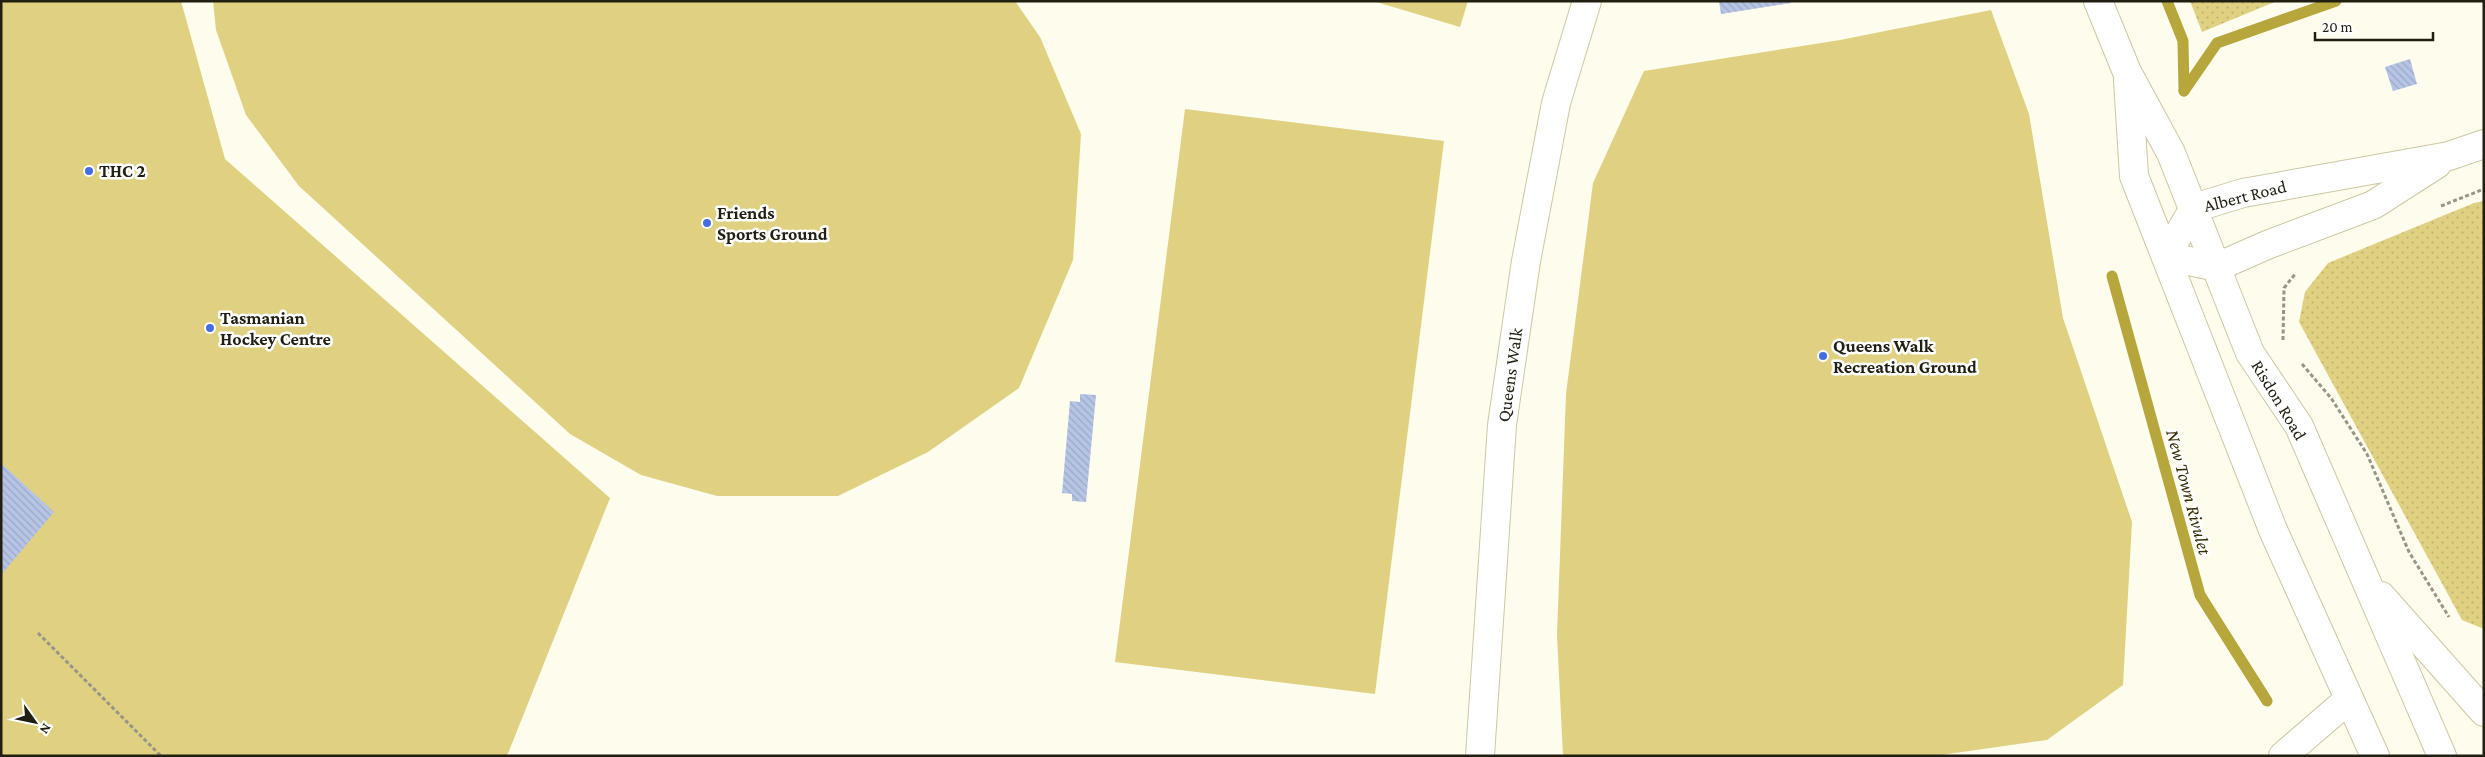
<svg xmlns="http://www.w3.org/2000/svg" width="2485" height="757" viewBox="0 0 2485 757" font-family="'Crimson Pro',serif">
<defs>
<pattern id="grass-dots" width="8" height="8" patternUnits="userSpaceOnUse" patternTransform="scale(1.25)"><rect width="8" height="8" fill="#dfd181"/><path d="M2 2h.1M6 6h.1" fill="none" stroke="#bfb36e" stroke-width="1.8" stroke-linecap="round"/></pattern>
<pattern id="building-back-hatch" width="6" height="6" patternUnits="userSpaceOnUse" patternTransform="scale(1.25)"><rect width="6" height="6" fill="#b6c5e6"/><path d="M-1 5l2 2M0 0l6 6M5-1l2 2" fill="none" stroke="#9ca9c4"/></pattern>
</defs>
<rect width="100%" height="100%" fill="#fefced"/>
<g fill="url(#grass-dots)">
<path d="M 2190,1 L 2277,1 L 2202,32 Z"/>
<path d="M 2484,201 L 2484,629 L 2462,620 L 2299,322 L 2305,292 L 2328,263 L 2474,203 Z"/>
</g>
<g fill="#dfd181">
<path d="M 1,1 L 181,1 L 225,159 L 610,498 L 507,756 L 1,756 Z"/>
<path d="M 213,1 L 1015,1 L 1040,37 L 1081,134 L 1073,260 L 1019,388 L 928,452 L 838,496 L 717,496 L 641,475 L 570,434 L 299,186 L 246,115 L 216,30 Z"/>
<path d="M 1373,1 L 1468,1 L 1460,27 Z"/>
<path d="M 1991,10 L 2029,114 L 2063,318 L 2132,522 L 2123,685 L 2047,740 L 1934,756 L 1563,756 L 1557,635 L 1566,394 L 1593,183 L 1644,71 L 1840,40 Z"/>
<path d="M 1185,109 L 1444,141 L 1375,694 L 1115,662 Z"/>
</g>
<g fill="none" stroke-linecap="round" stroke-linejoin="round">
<g stroke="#b7a63c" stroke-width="11">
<path d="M 2167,1 L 2183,41 L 2184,91"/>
<path d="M 2184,91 L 2217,43 L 2336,1"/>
<path d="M 2112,276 L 2200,595 L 2267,701"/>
</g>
</g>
<g fill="url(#building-back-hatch)">
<path d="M 1719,1 L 1791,1 L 1791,3 L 1721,14 Z"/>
<path d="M 2410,59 L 2417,84 L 2393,91 L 2385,67 Z"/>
<path d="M 1080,394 L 1096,395 L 1086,502 L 1072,501 L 1072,494 L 1062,493 L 1070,401 L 1080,402 Z"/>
<path d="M 1,463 L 54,512 L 1,575 Z"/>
</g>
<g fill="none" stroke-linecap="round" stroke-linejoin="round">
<g stroke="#cdc7a2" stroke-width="30">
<g id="minor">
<path d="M 2098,1 L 2127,72 L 2171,153 L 2250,353 L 2299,426 L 2442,756"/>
<path d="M 2128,81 L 2134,176 L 2273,530 L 2375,756"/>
<path d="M 2166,256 L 2194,208 L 2243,193 L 2449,156 L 2484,144"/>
<path d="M 2166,256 L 2217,267 L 2267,245 L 2373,205 L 2437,164"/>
<path d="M 2381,596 L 2484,712"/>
<path d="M 1480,756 L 1502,425 L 1526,261 L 1556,103 L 1587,1"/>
<path d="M 2283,756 L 2349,699"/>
</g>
</g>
<g stroke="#979586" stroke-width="3" stroke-dasharray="4 2.5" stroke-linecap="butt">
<path d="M 2441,206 L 2484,189"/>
<path d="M 2283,340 L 2284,288 L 2296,273"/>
<path d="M 2302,364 L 2331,398 L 2367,454 L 2409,552 L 2449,617"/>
<path d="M 38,633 L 161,756"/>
</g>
<use href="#minor" stroke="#fff" stroke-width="28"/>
</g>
<g fill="#436fe0" stroke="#fff" stroke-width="2">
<circle cx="89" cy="171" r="5"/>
<circle cx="707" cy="223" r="5"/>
<circle cx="210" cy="328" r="5"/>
<circle cx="1823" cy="356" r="5"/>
</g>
<g text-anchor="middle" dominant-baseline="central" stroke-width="5" stroke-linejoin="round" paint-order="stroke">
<g font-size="18" font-weight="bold" fill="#211f11" stroke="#fff" text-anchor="start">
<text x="99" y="171">THC 2</text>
<text x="717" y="213">Friends<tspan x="717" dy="21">Sports Ground</tspan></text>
<text x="220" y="318">Tasmanian<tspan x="220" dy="21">Hockey Centre</tspan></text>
<text x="1833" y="346">Queens Walk<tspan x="1833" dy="21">Recreation Ground</tspan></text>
</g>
<g font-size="18" fill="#211f11" stroke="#fff">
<text transform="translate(2245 196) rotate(-14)">Albert Road</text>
<text transform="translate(1510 375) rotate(-82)">Queens Walk</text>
<text transform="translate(2279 400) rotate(59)">Risdon Road</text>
</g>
<g font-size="19" font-style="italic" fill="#342d00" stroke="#fff">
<text transform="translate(2189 492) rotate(75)">New Town Rivulet</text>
</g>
</g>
<rect width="2485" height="757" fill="none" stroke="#211f11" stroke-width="5"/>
<g transform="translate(35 722) rotate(123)" stroke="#ffffff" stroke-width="4" paint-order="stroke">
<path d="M0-4L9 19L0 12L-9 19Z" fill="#211f11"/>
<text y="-8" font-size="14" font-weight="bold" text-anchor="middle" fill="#211f11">N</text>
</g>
<path d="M2315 32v8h118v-8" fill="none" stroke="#211f11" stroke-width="2.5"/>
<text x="2322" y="32" font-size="15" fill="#211f11" stroke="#ffffff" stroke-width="4" paint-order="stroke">20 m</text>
</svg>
